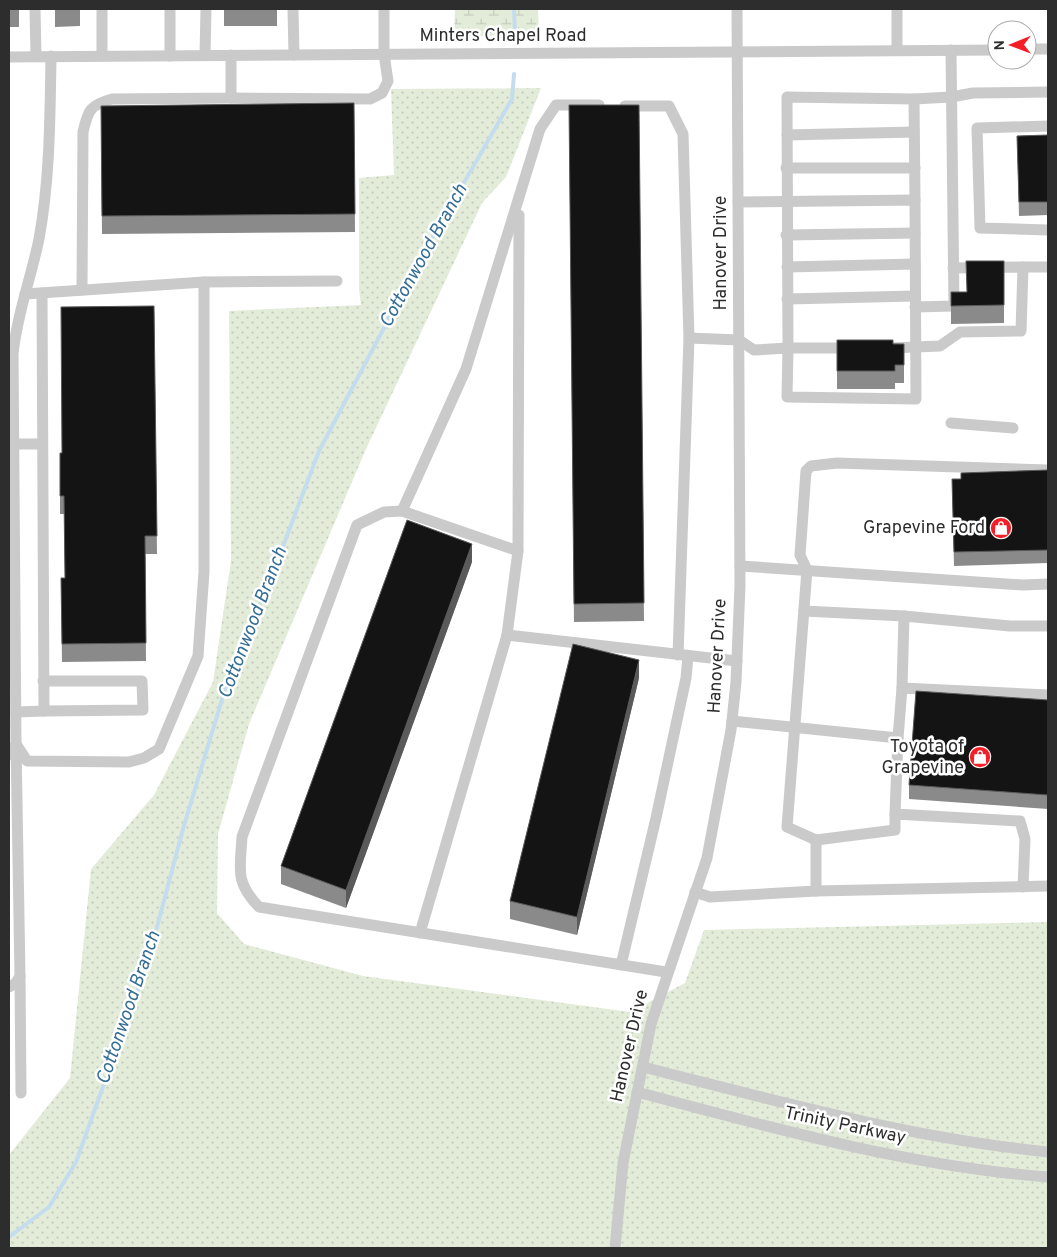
<svg xmlns="http://www.w3.org/2000/svg" width="1057" height="1257" viewBox="0 0 1057 1257" font-family="Overpass,sans-serif">
<defs>
<pattern id="grass-dots" width="8" height="8" patternUnits="userSpaceOnUse" patternTransform="scale(1.25)"><rect width="8" height="8" fill="#e3ecd9"/><path d="M2 2h.1M6 6h.1" fill="none" stroke="#c3cbbb" stroke-width="1.8" stroke-linecap="round"/></pattern>
<pattern id="wetland-marsh" width="20" height="14" patternUnits="userSpaceOnUse" patternTransform="scale(1.25)"><rect width="20" height="14" fill="#e3ecd9"/><path d="M1 5h8M5 5V1M11 12h8M15 12V8" fill="none" stroke="#c3cbbb"/></pattern>
</defs>
<rect width="100%" height="100%" fill="#fff"/>
<path fill="url(#grass-dots)" d="M 541,88 L 506,177 L 482,203 L 366,449 L 249,724 L 218,834 L 217,913 L 244,944 L 363,976 L 630,1012 L 685,983 L 704,930 L 1048,922 L 1048,1248 L 9,1248 L 9,1155 L 70,1078 L 91,869 L 154,795 L 213,682 L 231,561 L 229,311 L 361,305 L 359,289 L 359,178 L 394,175 L 391,89 Z"/>
<path fill="url(#wetland-marsh)" d="M 455,9 L 538,9 L 539,36 L 454,36 Z"/>
<g fill="none" stroke-linecap="round" stroke-linejoin="round">
<g stroke="#c3dcee" stroke-width="4">
<path d="M 514,9 L 515,34"/>
<path d="M 9,1237 L 49,1207 L 76,1162 L 148,961 L 183,829 L 232,666 L 268,586 L 319,451 L 423,254 L 512,99 L 514,74"/>
</g>
<g stroke="#cacaca" stroke-width="11">
<path d="M 35,9 L 36,56"/>
<path d="M 170,9 L 170,56"/>
<path d="M 293,9 L 294,55"/>
<path d="M 897,9 L 897,50"/>
<path d="M 1027,49 L 1048,49"/>
<path d="M 205,55 L 206,9"/>
<path d="M 102,56 L 102,9"/>
<path d="M 9,57 L 997,50"/>
<path d="M 231,98 L 370,99 L 382,93 L 388,81 L 384,54 L 384,9"/>
<path d="M 914,99 L 951,97 L 973,93 L 1048,92"/>
<path d="M 599,105 L 556,105 L 540,129 L 466,369 L 402,511 L 384,512 L 357,525 L 242,837 C 240,870 235,882 259,907 L 666,972"/>
<path d="M 625,106 L 669,106 L 683,134 L 689,338 L 739,340 L 754,350 L 788,348 L 787,397 L 916,399 L 915,200 L 738,202"/>
<path d="M 1048,126 L 977,128 L 980,228 L 1048,230"/>
<path d="M 787,135 L 914,132"/>
<path d="M 786,168 L 915,168"/>
<path d="M 786,235 L 915,233"/>
<path d="M 787,267 L 915,264"/>
<path d="M 1023,267 L 1048,267"/>
<path d="M 204,282 L 337,281"/>
<path d="M 82,290 L 83,132 C 88,110 90,105 112,99 L 231,98 L 231,55"/>
<path d="M 787,299 L 915,296"/>
<path d="M 915,307 L 954,306 L 951,50"/>
<path d="M 851,348 L 788,348 L 787,97 L 914,99 L 915,200"/>
<path d="M 890,348 L 940,346 L 960,332 L 1021,331 L 1023,267 L 953,268"/>
<path d="M 951,423 L 1013,428"/>
<path d="M 14,444 L 42,444"/>
<path d="M 402,511 L 518,551 L 507,635 L 737,661"/>
<path d="M 518,551 L 519,215"/>
<path d="M 740,566 L 1023,585 L 1048,584"/>
<path d="M 804,611 L 904,616"/>
<path d="M 678,655 L 689,338"/>
<path d="M 43,681 L 142,681 L 143,710 L 44,711"/>
<path d="M 902,688 L 904,616 L 1010,626 L 1048,626"/>
<path d="M 16,712 L 44,711 L 42,293"/>
<path d="M 732,721 L 898,738 L 902,688 L 1048,695"/>
<path d="M 898,738 L 895,814 L 1020,821 L 1025,839 L 1023,887"/>
<path d="M 16,744 L 27,761 L 129,762 L 144,758 L 159,749 L 198,656 L 204,572 L 204,282 L 25,294"/>
<path d="M 9,755 L 16,744 L 13,354 C 17,314 31,278 39,239 C 50,179 50,117 51,56"/>
<path d="M 895,814 L 895,830 L 816,840 L 787,827 L 807,570 L 800,555 L 806,471 L 811,466 L 837,463 L 1048,470"/>
<path d="M 816,891 L 816,840"/>
<path d="M 695,892 L 710,897 L 816,891 L 1048,886"/>
<path d="M 420,933 L 507,635"/>
<path d="M 621,965 L 656,818 L 686,678 L 688,656"/>
<path d="M 20,976 L 21,1093"/>
<path d="M 9,987 L 16,983 L 20,976 L 16,744"/>
<path d="M 643,1067 C 777,1101 910,1138 1048,1152"/>
<path d="M 637,1092 C 772,1128 908,1166 1048,1177"/>
<path d="M 615,1248 L 623,1163 L 651,1024 L 707,858 L 731,730 L 736,682 L 740,586 L 737,9"/>
</g>
</g>
<g fill="#8a8a8a">
<rect x="9" y="9" width="10" height="18"/>
<path d="M 55,9 L 80,9 L 80,26 L 55,27 Z"/>
<rect x="224" y="9" width="53" height="17"/>
<path d="M 354,103 L 355,232 L 102,234 L 101,106 Z"/>
<path d="M 569,105 L 639,105 L 644,621 L 574,622 Z"/>
<path d="M 1048,135 L 1048,215 L 1019,216 L 1017,136 Z"/>
<path d="M 1004,261 L 1004,323 L 951,324 L 951,292 L 967,292 Z"/>
<path d="M 154,306 L 157,554 L 145,554 L 146,661 L 62,662 L 61,578 L 65,578 L 64,514 L 60,514 L 60,453 L 62,453 Z"/>
<path d="M 837,340 L 904,344 L 904,383 L 895,383 L 895,389 L 837,389 Z"/>
<path d="M 1048,470 L 1048,563 L 954,566 L 952,479 L 961,479 Z"/>
<path d="M 472,562 L 346,908 L 281,884 L 281,866 Z"/>
<path d="M 639,678 L 577,935 L 510,919 L 510,901 Z"/>
<path d="M 1048,700 L 1048,809 L 909,799 L 909,785 Z"/>
</g>
<g fill="#5a5a5a">
<path d="M 472,544 L 472,562 L 346,908 L 346,890 Z"/>
<path d="M 639,660 L 639,678 L 577,935 L 577,917 Z"/>
</g>
<g fill="#141414" stroke="#5a5a5a">
<path d="M 354,103 L 355,214 L 102,216 L 101,106 Z"/>
<path d="M 569,105 L 639,105 L 644,603 L 574,604 Z"/>
<path d="M 1048,135 L 1048,202 L 1019,202 L 1017,136 Z"/>
<path d="M 966,261 L 1004,261 L 1004,305 L 951,306 L 951,292 L 967,292 Z"/>
<path d="M 154,306 L 157,536 L 145,536 L 146,643 L 62,644 L 61,578 L 65,578 L 64,496 L 60,496 L 60,453 L 62,453 L 61,307 Z"/>
<path d="M 837,340 L 893,340 L 893,344 L 904,344 L 904,365 L 895,365 L 895,371 L 837,371 Z"/>
<path d="M 1048,470 L 1048,550 L 954,552 L 952,479 L 961,479 L 961,473 Z"/>
<path d="M 407,520 L 472,544 L 346,890 L 281,866 Z"/>
<path d="M 573,644 L 639,660 L 577,917 L 510,901 Z"/>
<path d="M 916,691 L 1048,700 L 1048,795 L 909,785 Z"/>
</g>
<defs>
<g id="shop-disc" transform="scale(1.125)"><circle r="9.5" fill="#f51e27" stroke="#fff"/><path d="M-5-2.5h2.3a2.7 3.5 0 0 1 5.4 0H5L5.5 6h-11ZM-1.5-2.5h3a1.5 2.3 0 0 0-3 0Z" fill="#fff"/></g>
</defs>
<g fill-rule="evenodd">
<use href="#shop-disc" x="1001" y="528"/>
<use href="#shop-disc" x="980" y="757"/>
</g>
<g text-anchor="middle" dominant-baseline="central" stroke-width="5" stroke-linejoin="round" paint-order="stroke">
<g font-size="18" fill="#2d2d2d" stroke="#fff">
<text x="503" y="36">Minters Chapel Road</text>
<text transform="translate(721 253) rotate(-90)">Hanover Drive</text>
<text transform="translate(718 656) rotate(-87)">Hanover Drive</text>
<text transform="translate(630 1046) rotate(-77)">Hanover Drive</text>
<text transform="translate(845 1126) rotate(12)">Trinity Parkway</text>
</g>
<g font-size="18" fill="#2d2d2d" stroke="#fff" text-anchor="end">
<text x="985" y="528">Grapevine Ford</text>
<text x="964" y="747">Toyota of<tspan x="964" dy="21">Grapevine</tspan></text>
</g>
<g font-size="19" font-style="italic" fill="#346d96" stroke="#fff">
<text transform="translate(424 256) rotate(-61)">Cottonwood Branch</text>
<text transform="translate(253 623) rotate(-69)">Cottonwood Branch</text>
<text transform="translate(129 1008) rotate(-71)">Cottonwood Branch</text>
</g>
</g>
<rect width="1057" height="1257" fill="none" stroke="#2d2d2d" stroke-width="20"/>
<g transform="translate(1012 45) rotate(269)"><circle r="24" fill="#ffffff" stroke="#ababab"/>
<path d="M0-4L9 19L0 12L-9 19Z" fill="#f51e27"/>
<text y="-8" font-size="14" font-weight="bold" text-anchor="middle" fill="#2d2d2d">N</text>
</g>
</svg>
